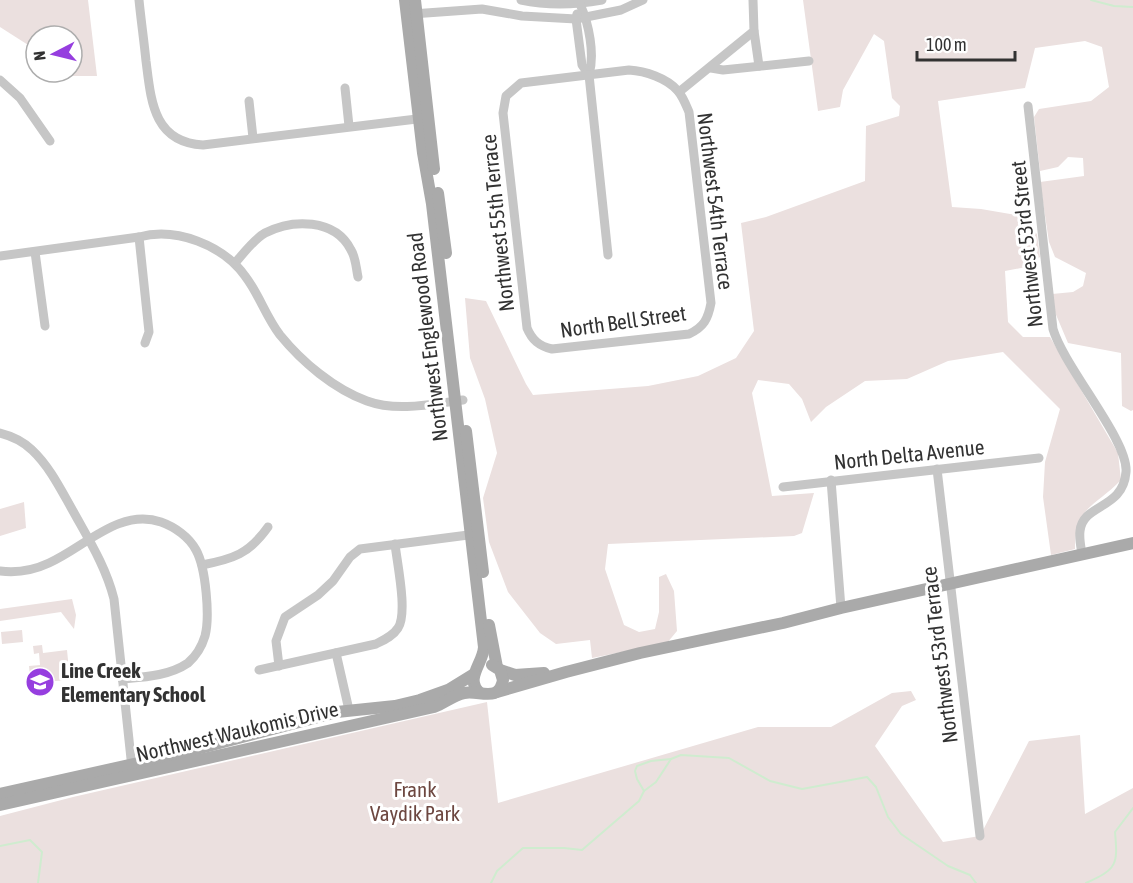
<svg xmlns="http://www.w3.org/2000/svg" width="1133" height="883" viewBox="0 0 1133 883" font-family="'Asap Condensed',sans-serif">
<rect width="100%" height="100%" fill="#fff"/>
<g fill="#ebe0df">
<path d="M 0,0 L 88,0 L 97,76 L 63,76 L 59,72 L 72,72 L 72,36 L 36,36 L 36,50 L 0,27 Z"/>
<path d="M 803,0 L 1133,0 L 1133,410 L 1131,411 L 1122,406 L 1121,353 L 1068,343 L 1054,310 L 1052,294 L 1073,292 L 1083,286 L 1086,273 L 1055,257 L 1049,242 L 1040,182 L 1084,176 L 1083,158 L 1068,157 L 1058,167 L 1040,171 L 1034,117 L 1039,109 L 1091,101 L 1109,87 L 1102,47 L 1085,41 L 1035,48 L 1025,88 L 938,101 L 952,207 L 981,209 L 1016,215 L 1037,234 L 1040,257 L 1026,267 L 1005,271 L 1008,322 L 1023,337 L 1050,337 L 1118,453 L 1121,480 C 1095,507 1075,506 1075,549 L 1051,555 L 1043,497 L 1045,462 L 1060,409 L 1003,352 L 948,361 L 907,379 L 865,381 L 826,407 L 811,422 L 802,399 L 789,384 L 758,380 L 752,393 L 772,496 L 814,493 L 802,533 L 794,536 L 608,544 L 605,569 L 624,625 L 639,632 L 655,629 L 659,612 L 659,577 L 666,574 L 674,591 L 677,631 L 667,643 L 592,658 L 590,640 L 556,644 L 540,633 L 508,592 L 489,542 L 483,498 L 497,453 L 485,399 L 470,358 L 465,298 L 486,301 L 526,384 L 533,395 L 648,386 L 698,376 L 736,358 L 754,331 L 741,223 L 766,217 L 865,181 L 866,126 L 899,116 L 900,106 L 892,98 L 884,41 L 874,34 L 843,90 L 840,107 L 818,111 Z"/>
<path d="M 24,502 L 26,528 L 0,536 L 0,509 Z"/>
<path d="M 72,599 L 76,615 L 74,629 L 61,612 L 0,621 L 0,609 Z"/>
<path d="M 22,630 L 23,642 L 2,644 L 1,632 Z"/>
<path d="M 42,645 L 43,653 L 67,650 L 70,680 L 42,682 L 41,676 L 30,677 L 29,666 L 40,665 L 39,653 L 34,654 L 33,646 Z"/>
<path d="M 911,691 L 916,700 L 902,706 L 875,746 L 943,842 L 980,836 L 1029,741 L 1080,735 L 1085,814 L 1133,788 L 1133,883 L 0,883 L 0,816 L 73,797 L 487,702 L 498,803 L 758,727 L 831,727 L 892,693 Z"/>
</g>
<g fill="none" stroke-linecap="round" stroke-linejoin="round">
<g stroke="#cfeccf" stroke-width="2">
<path d="M 1091,0 L 1114,6 L 1133,7"/>
<path d="M 644,791 L 637,779 L 635,771 L 637,766 L 651,761 L 671,759"/>
<path d="M 0,846 L 30,840 L 42,852 L 38,883"/>
<path d="M 491,883 L 497,871 L 523,848 L 564,848 L 582,850 L 639,801 L 644,791 L 656,782 L 671,759 L 681,755 L 729,758 L 770,781 L 802,789 L 867,777 L 876,787 L 888,817 L 901,834 L 948,866 L 970,875 L 976,883"/>
<path d="M 1086,883 C 1117,869 1118,865 1115,832 L 1133,808"/>
</g>
<g stroke="#c6c6c6" stroke-width="9">
<path d="M 139,0 C 141,20 144,41 146,61 C 151,100 153,142 203,145 L 425,118"/>
<path d="M 521,0 C 549,6 574,5 602,0"/>
<path d="M 580,4 C 589,24 595,54 589,75 L 608,255"/>
<path d="M 412,14 L 482,9 L 522,16 L 576,19 L 621,10 L 643,0"/>
<path d="M 577,14 L 576,19 L 582,65 L 589,75"/>
<path d="M 754,31 L 759,66"/>
<path d="M 711,68 L 723,70 L 809,61"/>
<path d="M 629,70 C 645,71 667,78 678,91 C 683,97 686,105 689,112 L 711,303 C 708,319 704,327 689,334 L 552,349 C 539,346 532,340 527,328 L 503,113 L 506,96 L 521,83 Z"/>
<path d="M 0,80 L 20,98 L 50,141"/>
<path d="M 345,88 L 349,126"/>
<path d="M 679,92 L 754,31 L 753,0"/>
<path d="M 249,101 L 253,138"/>
<path d="M 1028,106 L 1053,329 C 1064,367 1129,441 1126,472 C 1123,510 1083,503 1080,531 C 1079,539 1081,547 1082,554"/>
<path d="M 139,237 L 149,332 L 145,343"/>
<path d="M 35,252 L 45,326"/>
<path d="M 0,256 L 139,237 C 176,227 223,245 245,276 C 259,294 266,317 280,335 C 302,362 334,389 367,401 C 397,412 432,404 463,400"/>
<path d="M 235,263 C 243,254 254,239 265,233 C 292,219 335,218 351,250 C 356,258 356,268 358,277"/>
<path d="M 0,433 C 12,436 23,441 32,450 C 50,467 61,490 73,511 C 89,540 106,567 114,599 L 132,768"/>
<path d="M 937,469 L 980,836"/>
<path d="M 831,480 L 841,608"/>
<path d="M 783,487 L 1039,458"/>
<path d="M 202,565 C 233,559 249,554 268,527"/>
<path d="M 0,571 C 16,573 34,570 49,563 C 85,547 119,508 161,522 C 175,527 189,537 196,550 C 206,568 210,617 205,636 C 202,646 196,656 188,663 C 169,676 144,677 122,679"/>
<path d="M 336,653 L 349,710"/>
<path d="M 279,666 L 276,641 L 285,617 L 318,595 L 333,581 L 350,557 L 360,549 L 476,534"/>
<path d="M 259,670 L 376,644 C 384,640 393,636 398,628 C 408,613 397,563 395,544"/>
</g>
<g stroke="#aaa" stroke-width="12">
<path d="M 405,0 L 423,153 L 432,204 L 484,647 C 483,664 464,679 480,693"/>
<path d="M 415,0 L 434,169"/>
<path d="M 438,193 L 446,253"/>
<path d="M 466,431 L 483,572"/>
<path d="M 489,625 L 497,667"/>
<path d="M 500,670 L 515,675 L 544,673"/>
<path d="M 497,692 L 566,672 L 640,653 L 783,623 L 841,608 L 1133,543"/>
<path d="M 0,794 L 174,755 L 337,712 L 395,706 L 420,700 L 448,690 L 474,674"/>
<path d="M 0,805 L 434,707 C 444,703 454,695 464,693 C 480,690 499,703 503,680 L 500,670 L 492,665"/>
</g>
</g>
<defs>
<g id="school-disc" transform="scale(1.5)"><circle r="9.5" fill="#963edf" stroke="#fff"/><path d="M0-5L7-2L0 1L-7-2ZM-4 1L0 2.5L4 1V4Q0 6-4 4Z" fill="#fff"/></g>
</defs>
<g fill-rule="evenodd">
<use href="#school-disc" x="40" y="682"/>
</g>
<g text-anchor="middle" dominant-baseline="central" stroke-width="6" stroke-linejoin="round" paint-order="stroke">
<g font-size="21" fill="#323232" stroke="#fff">
<text transform="translate(716 201) rotate(83)">Northwest 54th Terrace</text>
<text transform="translate(497 223) rotate(-96)">Northwest 55th Terrace</text>
<text transform="translate(1026 244) rotate(-96)">Northwest 53rd Street</text>
<text transform="translate(623 321) rotate(-8)">North Bell Street</text>
<text transform="translate(427 337) rotate(-97)">Northwest Englewood Road</text>
<text transform="translate(909 454) rotate(-6)">North Delta Avenue</text>
<text transform="translate(939 655) rotate(-97)">Northwest 53rd Terrace</text>
<text transform="translate(237 731) rotate(-13)">Northwest Waukomis Drive</text>
</g>
<g font-size="21" font-weight="bold" fill="#323232" stroke="#fff" text-anchor="start">
<text x="61" y="670">Line Creek<tspan x="61" dy="24">Elementary School</tspan></text>
</g>
<g font-size="21" fill="#6d4740" stroke="#fff">
<text x="415" y="789">Frank<tspan x="415" dy="24">Vaydik Park</tspan></text>
</g>
</g>
<g transform="translate(54 54) rotate(263)"><circle r="28" fill="#ffffff" stroke="#adadad" stroke-width="1.5"/>
<path d="M0-4.5L10 22L0 15L-10 22Z" fill="#963edf"/>
<text y="-9" font-size="16" font-weight="bold" text-anchor="middle" fill="#323232">N</text>
</g>
<path d="M917 51v9h98v-9" fill="none" stroke="#323232" stroke-width="3"/>
<text x="926" y="51" font-size="18" fill="#323232" stroke="#ffffff" stroke-width="4.5" paint-order="stroke">100 m</text>
</svg>
